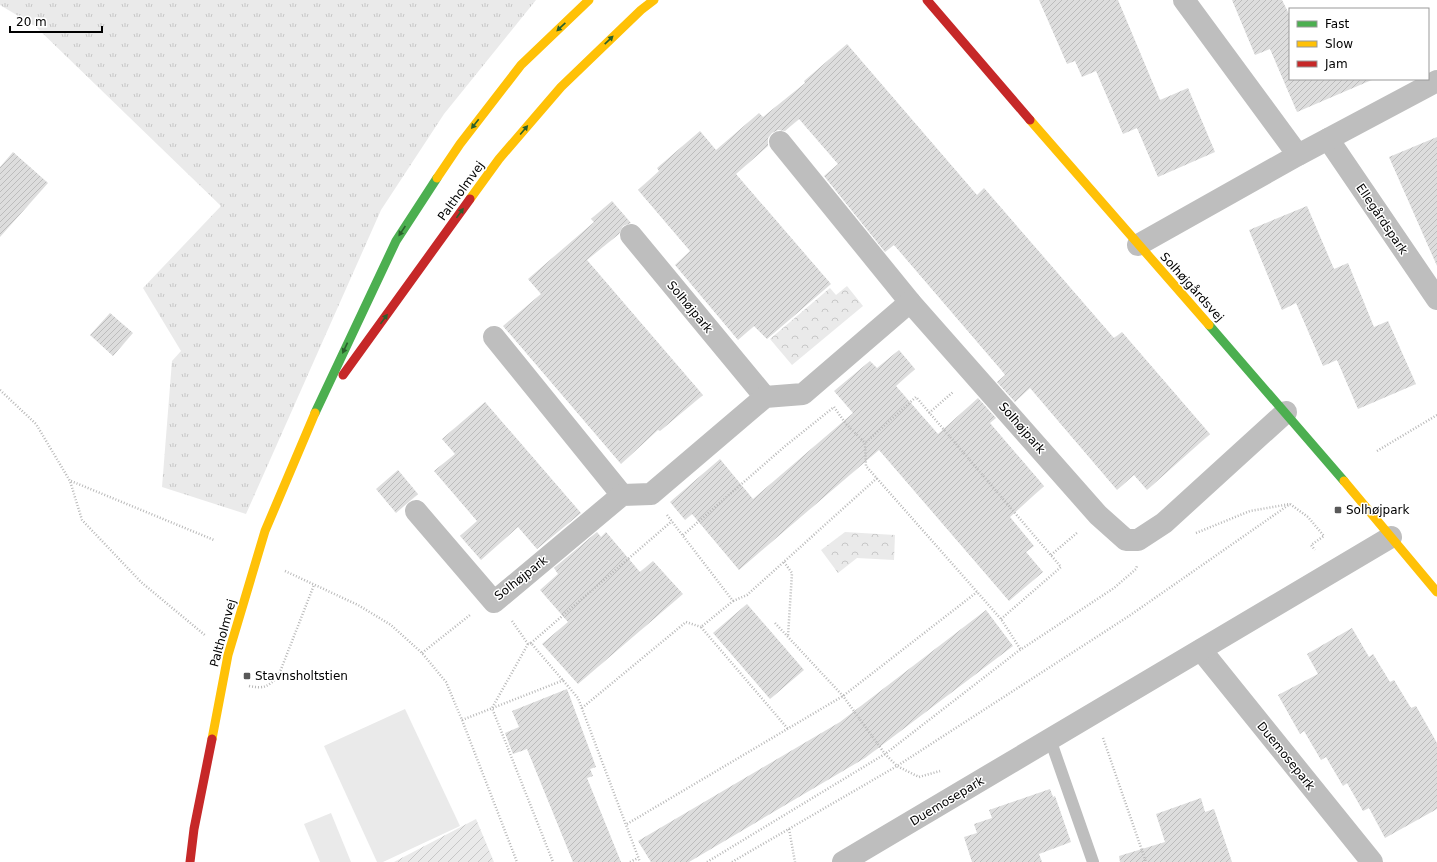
<svg xmlns="http://www.w3.org/2000/svg" width="1437" height="862" viewBox="0 0 1437 862" font-family="'DejaVu Sans',sans-serif">
<defs>
<pattern id="grass-tufts" width="24" height="20" patternUnits="userSpaceOnUse"><rect width="24" height="20" fill="#eaeaea"/><path d="M3 7l-1-3M5 7V3M7 7l1-3M15 17l-1-3M17 17v-4M19 17l1-3" fill="none" stroke="#c7c7c7"/></pattern>
<pattern id="park-crowns" width="20" height="18" patternUnits="userSpaceOnUse"><rect width="20" height="18" fill="#eaeaea"/><path d="M2 6a3 3 0 1 1 6 0M12 15a3 3 0 1 1 6 0" fill="none" stroke="#c7c7c7"/></pattern>
<pattern id="garden-furrows" width="10" height="10" patternUnits="userSpaceOnUse"><rect width="10" height="10" fill="#eaeaea"/><path d="M-1 1l2-2M0 10L10 0M9 11l2-2" fill="none" stroke="#c7c7c7"/></pattern>
<pattern id="building-hatch" width="6" height="6" patternUnits="userSpaceOnUse"><rect width="6" height="6" fill="#ddd"/><path d="M-1 1l2-2M0 6l6-6M5 7l2-2" fill="none" stroke="#bcbcbc"/></pattern>
</defs>
<rect width="100%" height="100%" fill="#fff"/>
<path fill="url(#grass-tufts)" d="M 0,0 L 536,0 L 444,114 L 381,210 L 246,514 L 162,487 L 172,361 L 181,351 L 143,288 L 221,206 L 35,26 L 0,5 Z"/>
<g fill="url(#park-crowns)">
<path d="M 847,286 L 863,306 L 792,365 L 770,339 L 830,288 L 836,295 Z"/>
<path d="M 845,532 L 895,535 L 894,560 L 857,558 L 838,573 L 821,550 Z"/>
</g>
<path fill="url(#garden-furrows)" d="M 476,819 L 494,862 L 394,862 Z"/>
<g fill="#eaeaea">
<path d="M 405,709 L 460,826 L 383,862 L 377,862 L 324,746 Z"/>
<path d="M 331,813 L 351,862 L 320,862 L 304,824 Z"/>
</g>
<g fill="url(#building-hatch)">
<path d="M 1039,0 L 1118,0 L 1160,100 L 1188,88 L 1215,152 L 1158,177 L 1137,128 L 1123,134 L 1096,71 L 1082,77 L 1075,61 L 1067,64 Z"/>
<path d="M 1232,0 L 1282,0 L 1290,16 L 1290,79 L 1374,79 L 1297,112 L 1270,49 L 1255,55 Z"/>
<path d="M 847,44 L 977,195 L 984,188 L 1114,338 L 1122,332 L 1210,434 L 1147,490 L 1134,475 L 1117,490 L 1030,388 L 1015,402 L 997,382 L 1005,375 L 1002,371 L 894,245 L 885,252 L 824,176 L 838,164 L 799,119 L 785,131 L 778,130 L 772,133 L 768,138 L 768,146 L 736,174 L 831,284 L 767,339 L 754,326 L 738,340 L 675,265 L 690,251 L 638,190 L 659,171 L 657,168 L 700,131 L 716,150 L 759,113 L 763,117 L 805,83 L 804,81 Z"/>
<path d="M 1437,137 L 1437,266 L 1389,157 Z"/>
<path d="M 13,152 L 48,183 L 0,237 L 0,167 Z"/>
<path d="M 612,201 L 631,223 L 623,226 L 619,234 L 587,260 L 703,395 L 660,431 L 658,430 L 621,464 L 503,326 L 541,294 L 528,279 L 594,222 L 591,219 Z"/>
<path d="M 1307,206 L 1334,269 L 1348,263 L 1374,327 L 1388,321 L 1416,384 L 1358,409 L 1337,360 L 1323,366 L 1296,303 L 1282,310 L 1249,230 Z"/>
<path d="M 110,313 L 133,333 L 113,356 L 90,335 Z"/>
<path d="M 899,350 L 915,369 L 896,386 L 938,434 L 978,398 L 996,418 L 990,423 L 1044,486 L 1010,517 L 1034,546 L 1026,552 L 1043,572 L 1009,601 L 879,450 L 739,570 L 692,514 L 685,520 L 670,502 L 720,459 L 753,499 L 853,413 L 834,391 L 870,361 L 877,368 Z"/>
<path d="M 485,402 L 581,513 L 537,549 L 518,527 L 481,560 L 460,536 L 477,521 L 434,471 L 455,454 L 442,439 Z"/>
<path d="M 398,470 L 418,494 L 396,513 L 376,489 Z"/>
<path d="M 597,532 L 601,537 L 606,532 L 640,572 L 653,561 L 683,594 L 578,684 L 542,644 L 568,622 L 540,590 L 558,574 L 554,568 Z"/>
<path d="M 747,604 L 804,670 L 770,699 L 713,633 Z"/>
<path d="M 986,610 L 1013,646 L 865,758 L 689,862 L 651,862 L 638,841 L 840,722 Z"/>
<path d="M 1352,628 L 1369,657 L 1373,654 L 1390,682 L 1394,680 L 1411,708 L 1416,706 L 1437,743 L 1437,809 L 1385,838 L 1369,808 L 1363,811 L 1347,783 L 1343,786 L 1326,757 L 1321,760 L 1304,731 L 1300,734 L 1278,695 L 1318,674 L 1307,654 Z"/>
<path d="M 567,689 L 596,767 L 590,769 L 593,776 L 587,778 L 621,862 L 573,862 L 527,749 L 513,754 L 505,733 L 519,727 L 512,711 Z"/>
<path d="M 1050,789 L 1053,797 L 1055,796 L 1071,842 L 1039,854 L 1042,862 L 972,862 L 964,837 L 977,833 L 974,824 L 992,818 L 989,810 Z"/>
<path d="M 1201,798 L 1205,812 L 1214,809 L 1232,862 L 1120,862 L 1119,856 L 1165,842 L 1156,814 Z"/>
</g>
<g fill="none" stroke-linecap="round" stroke-linejoin="round">
<g stroke="#b8b8b8" stroke-width="2.5" stroke-dasharray="1 2" stroke-linecap="butt">
<path d="M 0,390 L 36,424 L 70,481 L 82,520 L 141,582 L 206,636"/>
<path d="M 834,407 L 846,424 L 865,443"/>
<path d="M 929,413 L 953,392"/>
<path d="M 1377,451 L 1437,415"/>
<path d="M 71,481 L 214,540"/>
<path d="M 667,515 L 733,601 L 701,627 L 788,729"/>
<path d="M 1196,533 L 1250,511 L 1290,504 L 1308,517 L 1324,536 L 1311,545 L 1315,550"/>
<path d="M 683,535 L 784,447 L 834,407"/>
<path d="M 1051,555 L 1078,532"/>
<path d="M 784,562 L 792,573 L 788,636"/>
<path d="M 285,571 L 358,605 L 391,625 L 422,653 L 446,682 L 462,720 L 517,862"/>
<path d="M 733,601 L 747,595 L 877,478"/>
<path d="M 1001,619 L 1061,567 L 916,397 L 865,443 L 866,466 L 1001,619 L 1021,650"/>
<path d="M 512,621 L 528,644 L 531,643 L 578,698 L 640,862"/>
<path d="M 775,623 L 843,696 L 885,754 L 897,766 L 919,777 L 940,771"/>
<path d="M 531,643 L 672,521"/>
<path d="M 528,644 L 492,708 L 553,862"/>
<path d="M 422,653 L 470,615"/>
<path d="M 249,686 C 264,689 267,687 278,677 L 314,585"/>
<path d="M 582,708 L 686,622 L 701,627"/>
<path d="M 462,720 L 564,680"/>
<path d="M 1103,738 L 1146,862"/>
<path d="M 627,824 L 843,696 L 977,592"/>
<path d="M 789,829 L 795,862"/>
<path d="M 630,862 L 638,858"/>
<path d="M 707,862 L 885,754 L 1017,652 L 1114,588 L 1136,569 L 1137,566"/>
<path d="M 732,862 L 897,766 L 1129,616 L 1290,504"/>
</g>
<path stroke="#bebebe" stroke-width="12" d="M 1050,739 L 1093,862"/>
<g stroke="#bebebe" stroke-width="22">
<path d="M 1184,0 L 1298,155"/>
<path d="M 1328,139 L 1437,299"/>
<path d="M 780,142 L 910,302"/>
<path d="M 631,235 L 765,397"/>
<path d="M 1138,245 L 1298,155 L 1437,81"/>
<path d="M 494,337 L 622,495"/>
<path d="M 416,511 L 494,602 L 622,495 L 651,494 L 765,397 L 803,394 L 910,302 L 1098,515 L 1126,540 L 1138,540 L 1164,523 L 1286,412"/>
<path d="M 1201,650 L 1372,862"/>
<path d="M 843,862 L 1391,537"/>
</g>
<g stroke="#4caf50" stroke-width="9">
<path d="M 1209,325 L 1344,481"/>
<path d="M 315,413 L 396,241 L 437,178"/>
</g>
<g stroke="#ffc107" stroke-width="9">
<path d="M 1030,120 L 1209,325"/>
<path d="M 437,178 L 460,144 L 521,65 L 589,0"/>
<path d="M 470,199 L 499,159 L 561,87 L 641,10 L 654,0"/>
<path d="M 1344,481 L 1437,592"/>
<path d="M 212,739 L 228,655 L 265,531 L 315,413"/>
</g>
<g stroke="#c62828" stroke-width="9">
<path d="M 927,0 L 1030,120"/>
<path d="M 343,375 L 470,199"/>
<path d="M 190,862 L 194,829 L 212,739"/>
</g>
</g>
<defs><path id="oneway-solid" d="M-6-.8H1V-3.2L6.5 0L1 3.2V.8H-6Z"/></defs>
<g fill="#2a602c">
<use href="#oneway-solid" transform="translate(561 27) rotate(137)"/>
<use href="#oneway-solid" transform="translate(609 40) rotate(-44)"/>
<use href="#oneway-solid" transform="translate(475 124) rotate(128)"/>
<use href="#oneway-solid" transform="translate(524 130) rotate(-50)"/>
<use href="#oneway-solid" transform="translate(460 213) rotate(-54)"/>
<use href="#oneway-solid" transform="translate(402 231) rotate(124)"/>
<use href="#oneway-solid" transform="translate(384 319) rotate(-54)"/>
<use href="#oneway-solid" transform="translate(345 348) rotate(115)"/>
</g>
<g fill="#595959" stroke="#fff" stroke-width="1.5">
<rect x="1334" y="506" width="8" height="8" rx="2"/>
<rect x="243" y="672" width="8" height="8" rx="2"/>
</g>
<g text-anchor="middle" dominant-baseline="central" stroke-width="3" stroke-linejoin="round" paint-order="stroke">
<g font-size="12" fill="#000" stroke="#fff">
<text transform="translate(461 191) rotate(-54)">Paltholmvej</text>
<text transform="translate(1382 219) rotate(56)">Ellegårdspark</text>
<text transform="translate(1192 287) rotate(48)">Solhøjgårdsvej</text>
<text transform="translate(690 307) rotate(50)">Solhøjpark</text>
<text transform="translate(1022 428) rotate(49)">Solhøjpark</text>
<text transform="translate(521 578) rotate(-38)">Solhøjpark</text>
<text transform="translate(223 633) rotate(-75)">Paltholmvej</text>
<text transform="translate(1286 756) rotate(51)">Duemosepark</text>
<text transform="translate(947 801) rotate(-31)">Duemosepark</text>
</g>
<g font-size="12" fill="#000" stroke="#fff" text-anchor="start">
<text x="1346" y="510">Solhøjpark</text>
<text x="255" y="676">Stavnsholtstien</text>
</g>
</g>
<rect x="1289" y="8" width="140" height="72" fill="#ffffff" stroke="#999999"/>
<rect x="1297" y="21" width="20" height="6" fill="#4caf50" stroke="#999999"/>
<text x="1325" y="28" font-size="12" fill="#000000">Fast</text>
<rect x="1297" y="41" width="20" height="6" fill="#ffc107" stroke="#999999"/>
<text x="1325" y="48" font-size="12" fill="#000000">Slow</text>
<rect x="1297" y="61" width="20" height="6" fill="#c62828" stroke="#999999"/>
<text x="1325" y="68" font-size="12" fill="#000000">Jam</text>
<path d="M10 26v6h92v-6" fill="none" stroke="#000000" stroke-width="2"/>
<text x="16" y="26" font-size="12" fill="#000000" stroke="#ffffff" stroke-width="3" paint-order="stroke">20 m</text>
</svg>
